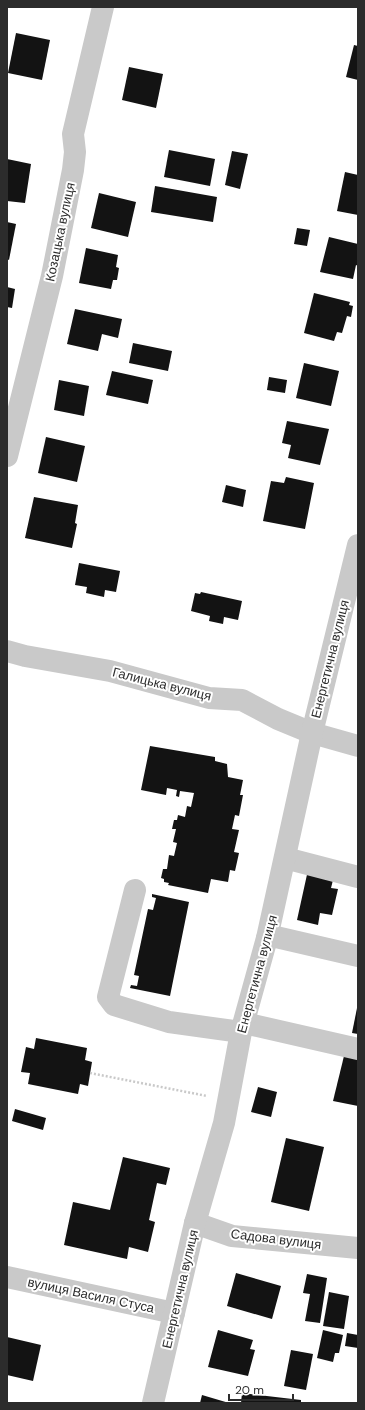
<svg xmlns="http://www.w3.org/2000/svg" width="365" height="1410" viewBox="0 0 365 1410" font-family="'DM Sans',sans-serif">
<rect width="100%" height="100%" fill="#fff"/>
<g fill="#131313">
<path d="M 16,33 L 50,40 L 42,80 L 8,73 Z"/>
<path d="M 354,45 L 358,46 L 358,80 L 346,77 Z"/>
<path d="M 129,67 L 163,74 L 156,108 L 122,100 Z"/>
<path d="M 169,150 L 215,159 L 210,186 L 164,177 Z"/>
<path d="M 232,151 L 248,154 L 240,189 L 225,185 Z"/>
<path d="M 7,159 L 31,164 L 25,203 L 7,201 Z"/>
<path d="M 345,172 L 358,175 L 358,215 L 337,211 Z"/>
<path d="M 155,186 L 217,197 L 213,222 L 151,212 Z"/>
<path d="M 99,193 L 136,202 L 128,237 L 91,228 Z"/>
<path d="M 7,222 L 16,224 L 9,260 L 7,259 Z"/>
<path d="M 297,228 L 310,230 L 307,246 L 294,244 Z"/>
<path d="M 329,237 L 358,244 L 358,266 L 356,265 L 353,279 L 320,272 Z"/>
<path d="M 86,248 L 118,255 L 116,267 L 119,268 L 117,280 L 113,280 L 111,289 L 79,283 Z"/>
<path d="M 7,287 L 15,289 L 12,308 L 7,307 Z"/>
<path d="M 314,293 L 350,302 L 349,305 L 353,306 L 351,317 L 347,316 L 342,333 L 337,332 L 334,341 L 304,333 Z"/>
<path d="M 75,309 L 122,319 L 118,338 L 102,334 L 98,351 L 67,344 Z"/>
<path d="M 133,343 L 172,351 L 168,371 L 129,363 Z"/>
<path d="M 304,363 L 339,371 L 331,406 L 296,398 Z"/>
<path d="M 112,371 L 153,380 L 148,404 L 106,395 Z"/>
<path d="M 269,377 L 287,380 L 285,393 L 267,390 Z"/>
<path d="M 59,380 L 89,386 L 84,416 L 54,410 Z"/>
<path d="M 287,421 L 329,429 L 320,465 L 288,458 L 291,445 L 282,443 Z"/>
<path d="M 46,437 L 85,446 L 77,482 L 38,473 Z"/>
<path d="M 286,477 L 314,483 L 305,529 L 263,521 L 271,481 L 284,483 Z"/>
<path d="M 226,485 L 246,490 L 243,507 L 222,502 Z"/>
<path d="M 34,497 L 78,505 L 75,523 L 77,524 L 72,548 L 25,538 Z"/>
<path d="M 79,563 L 120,571 L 116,592 L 105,590 L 104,597 L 86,593 L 87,587 L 75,585 Z"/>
<path d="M 201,592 L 242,601 L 238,620 L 224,617 L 223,624 L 209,621 L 210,616 L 191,611 L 195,593 L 200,594 Z"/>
<path d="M 150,746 L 215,757 L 215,761 L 227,764 L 228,777 L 243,780 L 240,795 L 243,795 L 239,816 L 235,815 L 232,829 L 239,830 L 234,852 L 239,853 L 235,871 L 230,870 L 228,882 L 211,879 L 208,893 L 168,885 L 169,883 L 164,882 L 164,879 L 161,878 L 163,869 L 167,869 L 169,855 L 174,856 L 177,843 L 173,842 L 176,829 L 172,829 L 174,820 L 177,820 L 178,815 L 185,817 L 187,806 L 191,807 L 194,793 L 180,791 L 179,797 L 176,796 L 177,790 L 167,788 L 166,795 L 141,790 Z"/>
<path d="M 308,870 L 334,876 L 331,888 L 338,889 L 332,915 L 320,913 L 318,925 L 297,920 Z"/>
<path d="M 152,894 L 189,902 L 170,996 L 130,988 L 131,985 L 137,986 L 139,976 L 134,975 L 148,909 L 153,910 L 156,898 L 152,897 Z"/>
<path d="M 357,1008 L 358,1008 L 358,1034 L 352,1033 Z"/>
<path d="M 36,1038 L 87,1048 L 85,1060 L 92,1062 L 88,1086 L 80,1084 L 78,1094 L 28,1084 L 30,1073 L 21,1072 L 26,1047 L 34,1049 Z"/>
<path d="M 344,1056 L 358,1059 L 358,1106 L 333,1101 Z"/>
<path d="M 258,1087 L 277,1092 L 271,1117 L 251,1112 Z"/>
<path d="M 15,1109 L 46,1118 L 43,1130 L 12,1121 Z"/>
<path d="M 286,1138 L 324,1147 L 309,1211 L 271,1202 Z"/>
<path d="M 123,1157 L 170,1168 L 166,1185 L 157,1183 L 149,1220 L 155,1222 L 148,1252 L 129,1247 L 127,1259 L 64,1245 L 73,1202 L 110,1210 Z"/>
<path d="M 236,1273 L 281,1286 L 272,1319 L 227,1306 Z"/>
<path d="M 307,1274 L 327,1278 L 320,1323 L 305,1321 L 310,1294 L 303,1293 Z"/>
<path d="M 329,1292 L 349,1296 L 344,1329 L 323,1326 Z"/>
<path d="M 218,1330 L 253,1340 L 250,1349 L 255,1350 L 248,1376 L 208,1367 Z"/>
<path d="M 323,1330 L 343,1335 L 339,1353 L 335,1353 L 333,1362 L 317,1358 Z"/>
<path d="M 347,1333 L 358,1335 L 358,1348 L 345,1346 Z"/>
<path d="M 7,1337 L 41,1345 L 33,1381 L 7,1375 Z"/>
<path d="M 291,1350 L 313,1354 L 306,1390 L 284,1386 Z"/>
<path d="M 242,1393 L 301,1400 L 301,1403 L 241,1403 Z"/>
<path d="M 202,1395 L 229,1403 L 200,1403 Z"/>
</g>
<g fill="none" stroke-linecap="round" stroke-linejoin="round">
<path stroke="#c9c9c9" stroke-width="2.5" stroke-dasharray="2 2" stroke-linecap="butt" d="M 90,1073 L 207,1096"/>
<g stroke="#c9c9c9" stroke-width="22">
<path d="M 7,456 L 52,276 L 73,170 L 75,152 L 73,134 L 103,7"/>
<path d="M 7,651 L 25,656 L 110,671 L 209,698 L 242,700 L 278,719 L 312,733 L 358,746"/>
<path d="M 285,858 L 358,877"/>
<path d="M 135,890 L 108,997 L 114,1005 L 169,1022 L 241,1032"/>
<path d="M 267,938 L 276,937 L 358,956"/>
<path d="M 244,1023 L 358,1049"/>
<path d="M 195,1223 L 232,1236 L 358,1248"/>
<path d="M 7,1277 L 174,1313"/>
<path d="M 153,1403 L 195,1223 L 224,1123 L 241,1032 L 267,938 L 312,733 L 358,545"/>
</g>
</g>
<g text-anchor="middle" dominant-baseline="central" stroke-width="4" stroke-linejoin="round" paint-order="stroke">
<g font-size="13" fill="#2c2c2c" stroke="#fff">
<text transform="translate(60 232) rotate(-78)">Козацька вулиця</text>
<text transform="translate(330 659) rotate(-76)">Енергетична вулиця</text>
<text transform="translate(162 684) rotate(14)">Галицька вулиця</text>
<text transform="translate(257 974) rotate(-75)">Енергетична вулиця</text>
<text transform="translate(276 1239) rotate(7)">Садова вулиця</text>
<text transform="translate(180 1289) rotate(-77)">Енергетична вулиця</text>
<text transform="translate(91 1295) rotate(12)">вулиця Василя Стуса</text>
</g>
</g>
<rect width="365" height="1410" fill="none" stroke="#2c2c2c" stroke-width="16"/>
<path d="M229 1394v6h64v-6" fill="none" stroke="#2c2c2c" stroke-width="2"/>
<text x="235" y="1394" font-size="12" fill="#2c2c2c" stroke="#ffffff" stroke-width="3" paint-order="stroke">20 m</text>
</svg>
